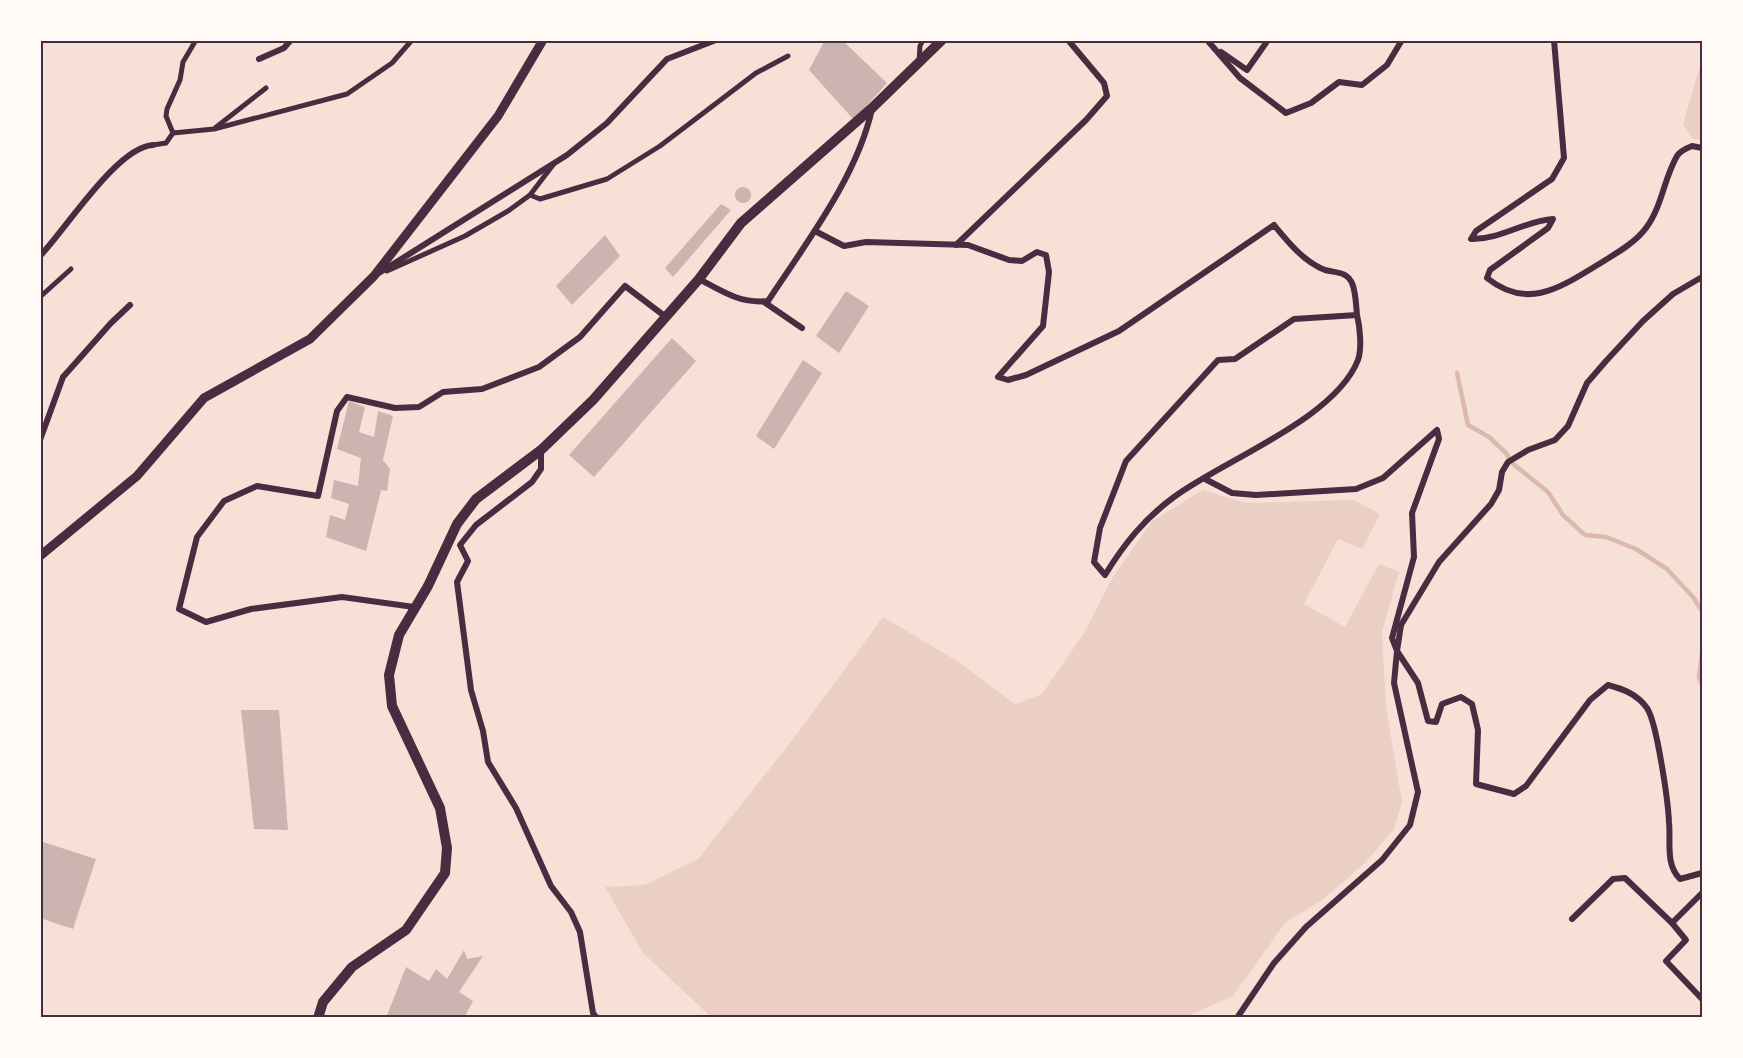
<svg xmlns="http://www.w3.org/2000/svg" width="1743" height="1058" viewBox="0 0 1743 1058" font-family="Signika,sans-serif">
<rect width="100%" height="100%" fill="#f7e1d7"/>
<g fill="#ebcfc5">
<path d="M 1702,59 L 1702,141 L 1692,138 L 1683,124 Z"/>
<path d="M 1203,490 L 1246,503 L 1354,500 L 1380,514 L 1362,549 L 1338,539 L 1304,604 L 1345,627 L 1379,564 L 1399,572 L 1382,632 L 1386,707 L 1402,802 L 1394,829 L 1364,864 L 1322,900 L 1285,923 L 1233,996 L 1183,1018 L 711,1017 L 643,953 L 605,887 L 645,885 L 698,859 L 797,734 L 883,617 L 957,661 L 1015,704 L 1042,694 L 1084,633 L 1111,580 L 1152,521 Z"/>
</g>
<g fill="none" stroke-linecap="round" stroke-linejoin="round">
<g stroke="#dcb8b0" stroke-width="4.5">
<path d="M 1457,373 L 1468,425 L 1489,437 L 1506,453 L 1512,463 L 1548,492 L 1563,515 L 1585,535 L 1606,537 L 1636,549 L 1667,569 L 1693,597 L 1702,611"/>
<path d="M 1702,653 L 1699,677 L 1702,684"/>
</g>
</g>
<g fill="#ccb4b1">
<path d="M 825,40 L 842,40 L 887,83 L 854,120 L 809,70 Z"/>
<circle cx="743" cy="195" r="8"/>
<path d="M 721,204 L 731,210 L 673,277 L 665,268 Z"/>
<path d="M 605,235 L 620,256 L 572,305 L 556,286 Z"/>
<path d="M 846,291 L 869,306 L 839,353 L 816,336 Z"/>
<path d="M 672,338 L 696,361 L 594,477 L 569,455 Z"/>
<path d="M 803,360 L 822,373 L 774,449 L 756,436 Z"/>
<path d="M 349,401 L 365,407 L 359,432 L 374,437 L 378,411 L 393,416 L 383,460 L 390,469 L 387,491 L 381,490 L 366,551 L 326,537 L 330,515 L 345,520 L 349,504 L 331,498 L 334,480 L 358,486 L 361,458 L 337,449 Z"/>
<path d="M 241,710 L 279,710 L 288,830 L 254,829 Z"/>
<path d="M 40,841 L 96,859 L 73,929 L 40,918 Z"/>
<path d="M 464,950 L 467,959 L 483,956 L 459,992 L 473,1001 L 464,1018 L 386,1018 L 406,967 L 429,981 L 436,969 L 447,979 Z"/>
</g>
<g fill="none" stroke-linecap="round" stroke-linejoin="round">
<g stroke="#4a2c40" stroke-width="5">
<path d="M 919,62 L 920,46 L 923,40"/>
<path d="M 215,128 L 266,88"/>
<path d="M 173,133 L 214,129 L 347,94 L 392,63 L 412,40"/>
<path d="M 153,145 L 166,143 L 173,133 L 166,116 L 167,109 L 180,80 L 183,62 L 196,40"/>
<path d="M 530,195 L 540,199 L 607,179 L 660,146 L 756,73 L 788,56"/>
<path d="M 387,271 L 465,236 L 508,211 L 530,195 L 553,165"/>
<path d="M 40,297 L 71,269"/>
</g>
<g stroke="#4a2c40" stroke-width="6">
<path d="M 1207,40 L 1240,78 L 1286,113 L 1311,103 L 1339,82 L 1362,85 L 1387,65 L 1402,40"/>
<path d="M 1554,40 L 1564,158 L 1552,179 L 1476,231 L 1471,239 C 1500,240 1524,221 1553,219 L 1548,228 L 1490,270 L 1487,278 C 1528,311 1561,287 1599,264 C 1615,254 1635,243 1646,228 C 1662,207 1664,178 1677,156 C 1680,151 1687,148 1692,146 L 1702,148"/>
<path d="M 1221,52 L 1247,70 L 1268,40"/>
<path d="M 259,59 L 284,48 L 291,40"/>
<path d="M 815,231 L 844,246 L 866,242 L 968,245 L 1009,260 L 1022,261 L 1037,252 L 1046,255 L 1049,272 L 1043,326 L 998,377 L 1008,380 L 1026,375 L 1119,331 L 1274,225 C 1288,242 1304,262 1325,270 C 1336,273 1346,271 1352,283 C 1356,292 1356,306 1357,315 C 1360,327 1362,348 1358,360 C 1335,419 1224,460 1174,497 C 1144,519 1124,544 1105,575 L 1094,562 L 1100,528 L 1126,461 L 1218,360 L 1235,359 L 1294,319 L 1357,315"/>
<path d="M 956,245 L 1086,120 L 1107,96 L 1104,83 L 1068,40"/>
<path d="M 40,256 C 66,229 117,147 153,145"/>
<path d="M 379,273 L 567,155 L 607,123 L 667,59 L 716,40"/>
<path d="M 1702,277 L 1673,294 L 1643,321 L 1606,361 L 1587,383 L 1568,426 L 1555,440 L 1528,450 L 1508,462 L 1502,472 L 1499,490 L 1491,504 L 1439,562 L 1401,625 L 1397,651 L 1418,683 L 1428,721 L 1436,722 L 1442,704 L 1461,697 L 1472,704 L 1478,730 L 1476,784 L 1514,794 L 1526,786 L 1590,700 L 1608,685 C 1623,689 1637,694 1647,708 C 1657,723 1668,801 1669,822 C 1671,842 1665,864 1680,879 L 1702,873"/>
<path d="M 699,279 C 723,292 741,304 768,301 C 806,243 857,177 872,109"/>
<path d="M 764,302 L 802,328"/>
<path d="M 40,440 L 63,377 L 111,323 L 130,305"/>
<path d="M 541,450 L 541,469 L 532,482 L 476,525 L 460,545 L 468,561 L 457,582 L 471,690 L 483,731 L 488,762 L 516,808 L 551,886 L 571,912 L 580,932 L 593,1013 L 597,1018"/>
<path d="M 1205,479 L 1232,493 L 1256,495 L 1356,489 L 1383,478 L 1437,430 L 1439,439 L 1412,513 L 1414,557 L 1392,638 L 1397,651 L 1394,683 L 1418,792 L 1410,825 L 1382,860 L 1306,927 L 1274,963 L 1237,1018"/>
<path d="M 414,607 L 342,597 L 251,609 L 206,622 L 179,609 L 197,537 L 224,501 L 257,486 L 318,496 L 337,411 L 347,397 L 395,408 L 419,407 L 443,392 L 482,389 L 539,367 L 580,337 L 625,286 L 666,317"/>
<path d="M 1572,919 L 1613,879 L 1625,878 L 1672,923 L 1702,893"/>
<path d="M 1672,923 L 1686,940 L 1666,961 L 1702,999"/>
</g>
<path stroke="#4a2c40" stroke-width="9" d="M 40,556 L 137,476 L 204,398 L 310,339 L 374,276 L 498,116 L 543,40"/>
<path stroke="#4a2c40" stroke-width="10" d="M 318,1018 L 323,1002 L 352,967 L 406,930 L 445,873 L 447,848 L 440,808 L 392,706 L 389,675 L 399,635 L 428,586 L 457,524 L 476,499 L 541,450 L 593,400 L 699,279 L 741,223 L 872,108 L 942,40"/>
</g>
<rect width="1743" height="1058" fill="none" stroke="#fffaf5" stroke-width="84"/>
<rect x="42" y="42" width="1659" height="974" fill="none" stroke="#4a2c40" stroke-width="2"/>
</svg>
